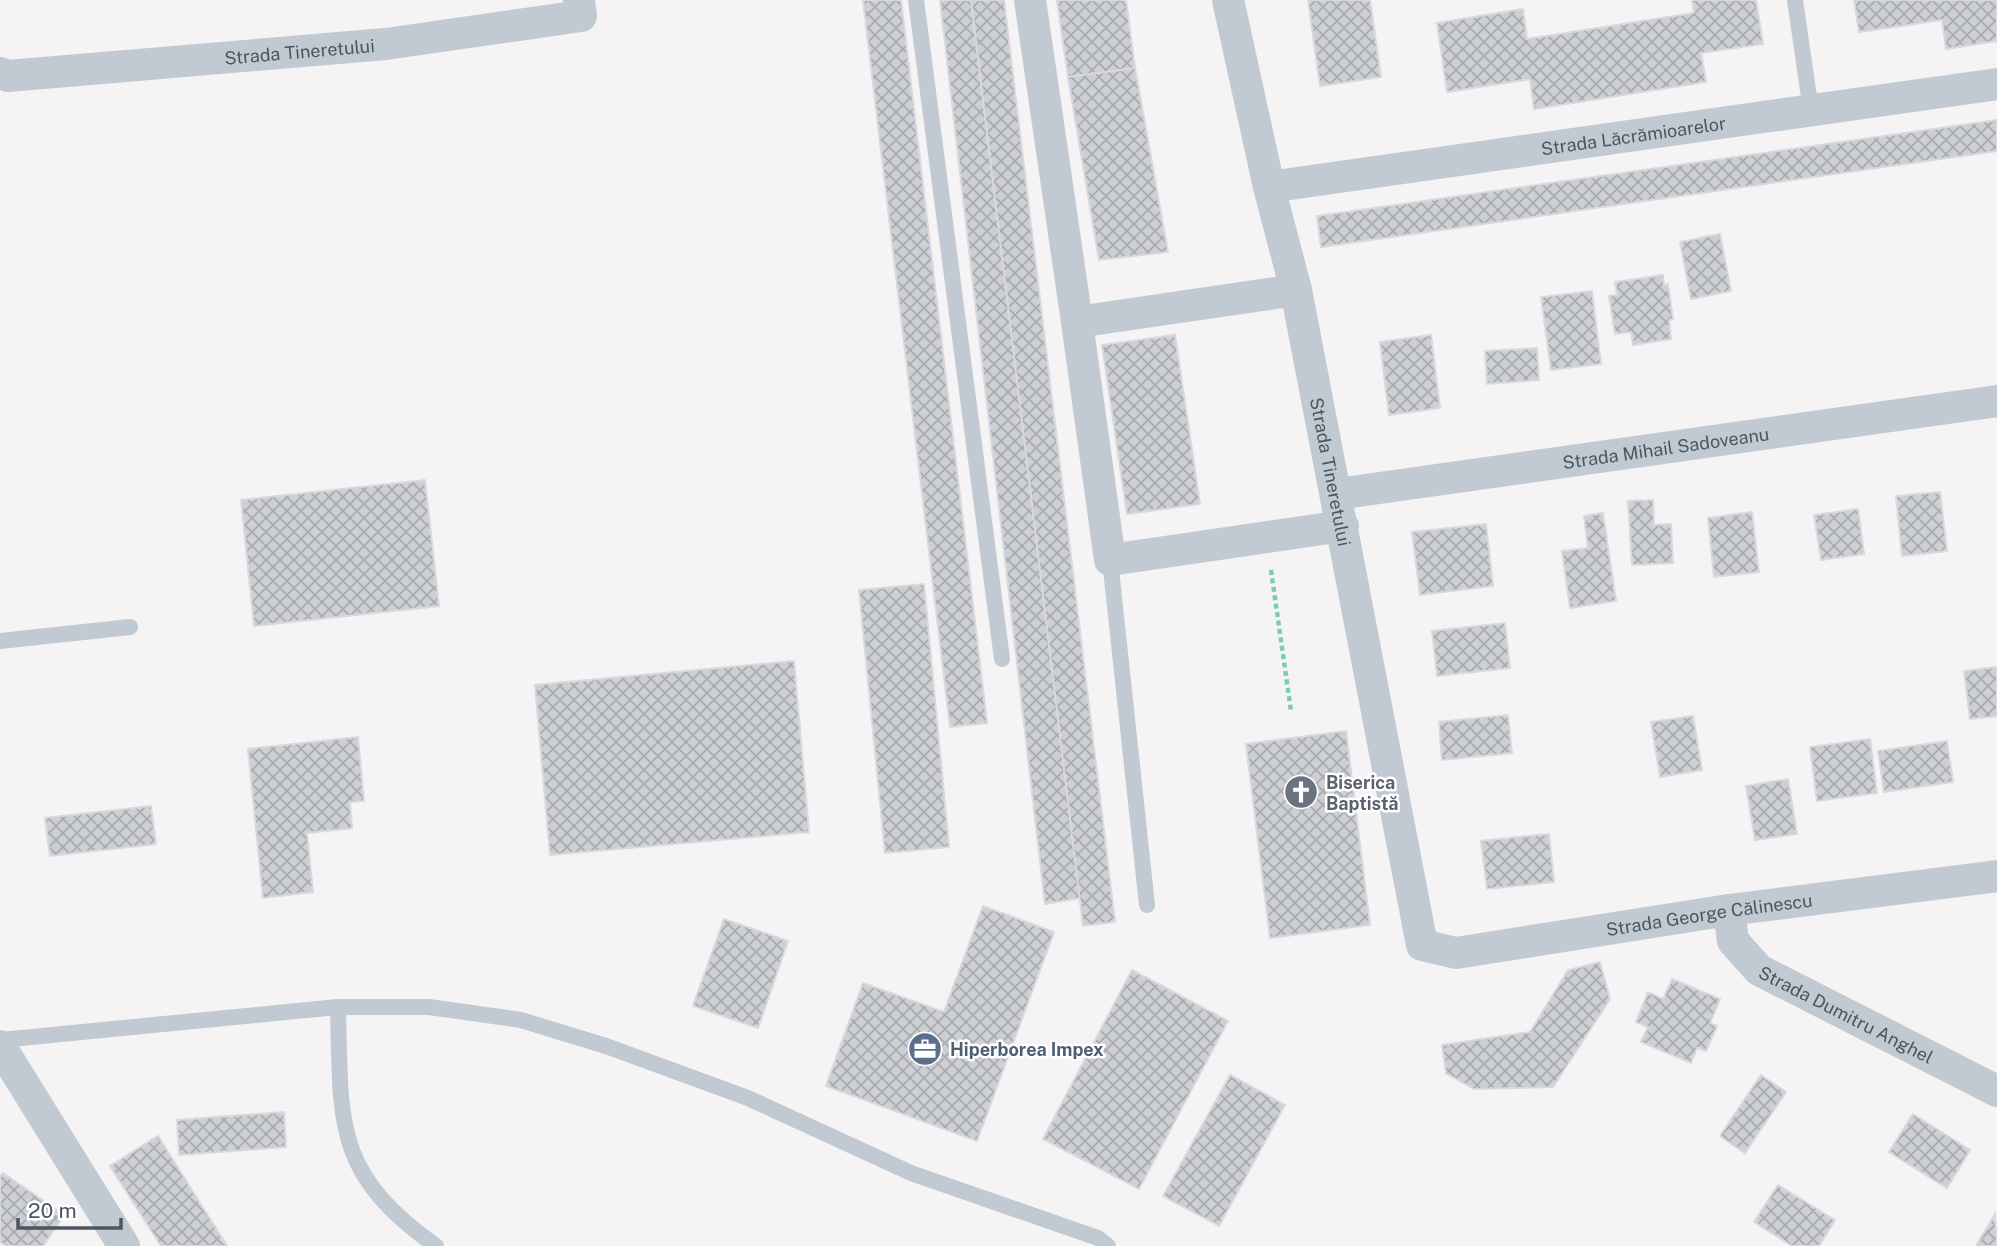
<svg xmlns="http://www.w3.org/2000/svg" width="1997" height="1246" viewBox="0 0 1997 1246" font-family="'Public Sans',sans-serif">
<defs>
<pattern id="building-cross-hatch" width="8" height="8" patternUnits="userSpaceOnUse" patternTransform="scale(1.75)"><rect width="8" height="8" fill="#cdcfd5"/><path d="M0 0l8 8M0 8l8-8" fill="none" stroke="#a8abb0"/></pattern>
</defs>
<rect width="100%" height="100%" fill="#f5f3f3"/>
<g fill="url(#building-cross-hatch)" stroke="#d7d9de" stroke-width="2">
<path d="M 863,0 L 901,0 L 987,723 L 950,727 Z"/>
<path d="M 940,0 L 971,0 L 1080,898 L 1045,904 Z"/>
<path d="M 971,0 L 1004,0 L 1115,922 L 1083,926 Z"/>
<path d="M 1057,0 L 1126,0 L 1135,68 L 1068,77 Z"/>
<path d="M 1308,0 L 1370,0 L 1381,77 L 1320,86 Z"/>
<path d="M 1692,0 L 1756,0 L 1763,44 L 1701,53 L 1706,82 L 1534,109 L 1530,79 L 1447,92 L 1437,23 L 1523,9 L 1527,39 L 1694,13 Z"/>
<path d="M 1854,0 L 1997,0 L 1997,41 L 1946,49 L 1942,20 L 1859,32 Z"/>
<path d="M 1135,68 L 1168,252 L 1099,260 L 1068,77 Z"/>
<path d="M 1997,120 L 1997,151 L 1321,247 L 1317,216 Z"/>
<path d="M 1720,234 L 1731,291 L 1691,299 L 1680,242 Z"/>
<path d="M 1663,275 L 1664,285 L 1668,284 L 1673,319 L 1669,320 L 1671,339 L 1633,345 L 1631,332 L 1615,334 L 1609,296 L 1617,295 L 1615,282 Z"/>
<path d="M 1592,291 L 1601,364 L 1551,370 L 1541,297 Z"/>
<path d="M 1175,335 L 1200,504 L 1127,514 L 1102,345 Z"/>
<path d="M 1431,335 L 1440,408 L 1389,415 L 1380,342 Z"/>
<path d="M 1537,348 L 1539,380 L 1487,384 L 1485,351 Z"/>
<path d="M 425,480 L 439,606 L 254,626 L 241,500 Z"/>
<path d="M 1940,492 L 1947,551 L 1902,556 L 1896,496 Z"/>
<path d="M 1653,500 L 1654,525 L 1671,524 L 1673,563 L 1632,565 L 1628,501 Z"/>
<path d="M 1858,509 L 1864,554 L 1821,560 L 1814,515 Z"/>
<path d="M 1752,512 L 1759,572 L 1714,577 L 1708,518 Z"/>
<path d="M 1603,513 L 1616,601 L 1570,608 L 1562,551 L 1588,548 L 1584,516 Z"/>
<path d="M 1486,524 L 1493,586 L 1420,595 L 1412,532 Z"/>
<path d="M 924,584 L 949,847 L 885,853 L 859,590 Z"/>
<path d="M 1505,623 L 1510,668 L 1437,676 L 1432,631 Z"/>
<path d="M 794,661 L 809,832 L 550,855 L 535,685 Z"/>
<path d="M 1997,667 L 1997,716 L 1970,719 L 1964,671 Z"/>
<path d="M 1508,715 L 1512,753 L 1442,760 L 1439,722 Z"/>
<path d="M 1693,716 L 1702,770 L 1660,777 L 1651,722 Z"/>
<path d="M 1346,731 L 1370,925 L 1270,938 L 1246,744 Z"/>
<path d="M 358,737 L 364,801 L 350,802 L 352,828 L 307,833 L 313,892 L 263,898 L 248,749 Z"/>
<path d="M 1870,739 L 1877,793 L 1817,801 L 1810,747 Z"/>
<path d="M 1947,741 L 1953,782 L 1884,792 L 1878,751 Z"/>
<path d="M 1788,779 L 1797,834 L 1755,840 L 1746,786 Z"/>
<path d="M 151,806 L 156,844 L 50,856 L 45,818 Z"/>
<path d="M 1549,834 L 1554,882 L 1487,889 L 1481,841 Z"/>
<path d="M 983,906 L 1054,932 L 977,1141 L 826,1086 L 863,983 L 944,1012 Z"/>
<path d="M 724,919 L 788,941 L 758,1028 L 693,1006 Z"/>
<path d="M 1600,962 L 1610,999 L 1553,1087 L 1474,1089 L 1446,1073 L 1442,1045 L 1530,1032 L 1568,970 Z"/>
<path d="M 1132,970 L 1228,1021 L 1139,1189 L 1043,1139 Z"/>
<path d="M 1672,979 L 1720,999 L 1710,1023 L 1717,1026 L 1706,1051 L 1697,1048 L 1691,1063 L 1641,1042 L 1648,1027 L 1636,1022 L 1648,992 L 1663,999 Z"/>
<path d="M 1230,1075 L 1285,1105 L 1219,1226 L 1163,1196 Z"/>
<path d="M 1761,1075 L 1786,1092 L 1745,1153 L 1720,1136 Z"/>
<path d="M 284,1112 L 286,1147 L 179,1155 L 177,1120 Z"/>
<path d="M 1913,1114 L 1970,1150 L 1947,1188 L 1889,1152 Z"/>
<path d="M 158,1136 L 227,1246 L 161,1246 L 110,1166 Z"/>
<path d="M 3,1173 L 64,1215 L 43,1246 L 6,1246 L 0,1242 L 0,1177 Z"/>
<path d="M 1778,1185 L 1835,1220 L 1819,1246 L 1792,1246 L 1754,1222 Z"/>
<path d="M 1995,1214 L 1997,1246 L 1976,1246 Z"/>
</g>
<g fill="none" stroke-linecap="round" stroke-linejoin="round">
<path stroke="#7ad0a6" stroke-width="4.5" stroke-dasharray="5 3.5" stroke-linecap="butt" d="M 1271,570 L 1291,711"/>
<g stroke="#c1cad2" stroke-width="16">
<path d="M 916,0 L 1002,659"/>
<path d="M 1795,0 L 1811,111"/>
<path d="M 1110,560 L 1147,905"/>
<path d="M 0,641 L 130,627"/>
<path d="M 338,1007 C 341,1123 333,1173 436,1246"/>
<path d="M 0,1040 L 338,1007 L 429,1007 L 521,1020 L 606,1046 L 748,1098 L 911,1173 L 1098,1238 L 1108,1246"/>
</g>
<g stroke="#c1cad2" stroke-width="32">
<path d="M 1030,0 L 1077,322 L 1296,290"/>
<path id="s1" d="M 1228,0 L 1269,187 L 1296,290 L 1422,945 L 1456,953 L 1729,910 L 1997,876"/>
<path id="s2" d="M 0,73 L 8,76 L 386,44 L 581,16 L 579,0"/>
<path id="s3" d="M 1269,187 L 1997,84"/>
<path d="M 1077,322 L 1110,560 L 1343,526"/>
<path id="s4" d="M 1337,494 L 1997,401"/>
<path id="s5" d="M 1729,910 L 1733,941 L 1759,970 L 1997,1091"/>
<path d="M 0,1046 L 124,1246"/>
</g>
</g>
<defs>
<g id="church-disc" transform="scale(1.75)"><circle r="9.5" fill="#6b7280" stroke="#fff"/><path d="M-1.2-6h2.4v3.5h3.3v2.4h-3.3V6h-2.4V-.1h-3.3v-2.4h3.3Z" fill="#fff"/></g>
<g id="office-disc" transform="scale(1.75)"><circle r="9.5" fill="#5c6f8a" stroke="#fff"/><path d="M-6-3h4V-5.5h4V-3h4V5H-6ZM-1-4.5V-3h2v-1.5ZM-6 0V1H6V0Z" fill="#fff"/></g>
</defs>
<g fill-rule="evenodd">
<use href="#church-disc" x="1301" y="792"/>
<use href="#office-disc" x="925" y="1049"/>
</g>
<g text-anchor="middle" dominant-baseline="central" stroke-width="5" stroke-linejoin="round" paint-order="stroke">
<g font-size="18" fill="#4a5661" stroke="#fff">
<text stroke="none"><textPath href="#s2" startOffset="301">Strada Tineretului</textPath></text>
<text stroke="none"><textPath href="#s3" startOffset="368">Strada Lăcrămioarelor</textPath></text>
<text stroke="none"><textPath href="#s4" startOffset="332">Strada Mihail Sadoveanu</textPath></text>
<text stroke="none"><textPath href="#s1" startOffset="483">Strada Tineretului</textPath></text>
<text stroke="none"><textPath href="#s1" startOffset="1256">Strada George Călinescu</textPath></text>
<text stroke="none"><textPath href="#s5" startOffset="168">Strada Dumitru Anghel</textPath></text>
</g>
<g font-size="18" font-weight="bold" fill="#5b616d" stroke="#fff" text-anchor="start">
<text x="1326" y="782">Biserica<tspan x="1326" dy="21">Baptistă</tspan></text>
</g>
<g font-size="18" font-weight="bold" fill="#4e5e75" stroke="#fff" text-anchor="start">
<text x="950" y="1049">Hiperborea Impex</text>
</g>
</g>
<path d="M18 1218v10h103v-10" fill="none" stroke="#4a5661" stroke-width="3.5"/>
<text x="28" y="1218" font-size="21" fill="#4a5661" stroke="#ffffff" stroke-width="5" paint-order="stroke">20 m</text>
</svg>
